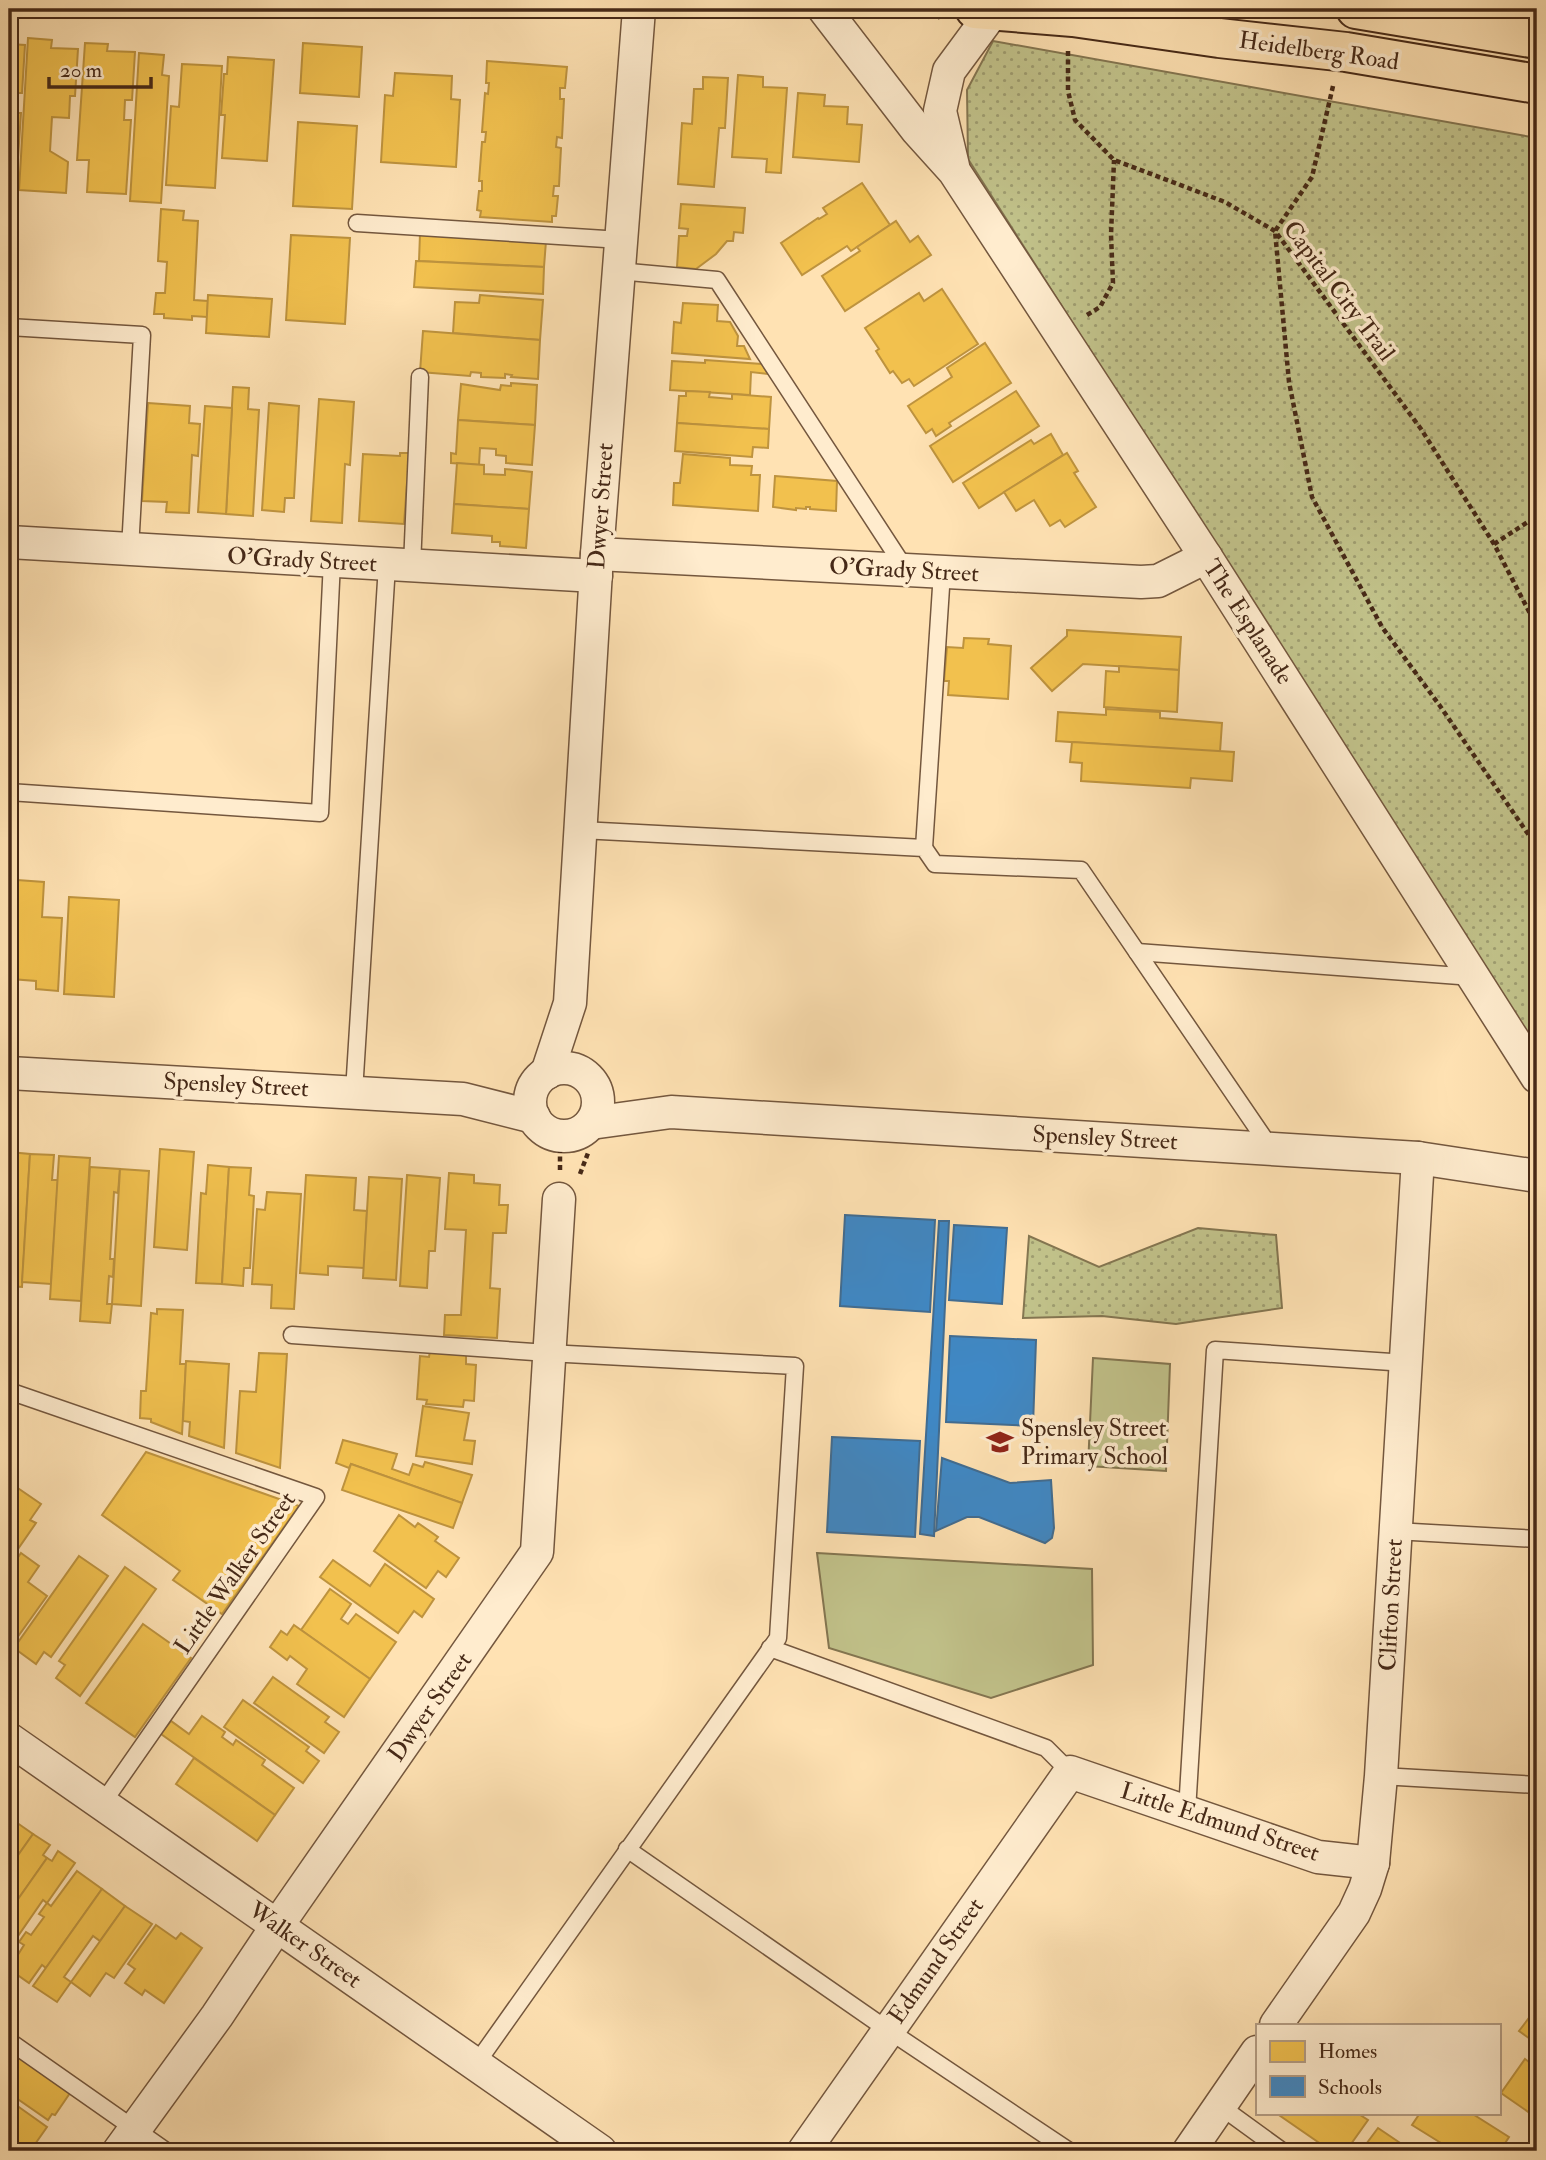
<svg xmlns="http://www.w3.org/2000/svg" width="1546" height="2160" viewBox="0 0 1546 2160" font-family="'IM FELL Double Pica',serif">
<defs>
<pattern id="park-dots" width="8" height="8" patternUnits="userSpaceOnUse" patternTransform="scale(1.75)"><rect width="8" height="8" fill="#c2c38b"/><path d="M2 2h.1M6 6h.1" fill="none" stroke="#9f9e71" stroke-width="1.8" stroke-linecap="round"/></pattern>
</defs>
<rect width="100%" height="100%" fill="#ffe2b3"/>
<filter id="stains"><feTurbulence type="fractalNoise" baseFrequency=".00286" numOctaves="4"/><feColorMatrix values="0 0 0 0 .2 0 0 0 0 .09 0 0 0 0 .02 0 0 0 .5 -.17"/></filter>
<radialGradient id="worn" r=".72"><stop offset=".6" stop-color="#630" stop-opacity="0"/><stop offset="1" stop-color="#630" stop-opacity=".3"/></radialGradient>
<g fill="#c2c38b" stroke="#847651" stroke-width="2">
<path d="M 1093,1358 L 1170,1364 L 1166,1471 L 1088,1466 Z"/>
<path d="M 817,1553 L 1092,1569 L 1093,1665 L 991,1698 L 829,1648 Z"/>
</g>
<g fill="url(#park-dots)" stroke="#847651" stroke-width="2">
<path d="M 993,41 L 1537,138 L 1537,1052 L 968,159 L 967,90 Z"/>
<path d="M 1198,1228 L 1276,1235 L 1282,1308 L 1176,1324 L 1102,1316 L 1023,1318 L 1029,1236 L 1099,1267 Z"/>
</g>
<g fill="#f2c14e" stroke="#be933e" stroke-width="2">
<path d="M 28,38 L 52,40 L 51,48 L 78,49 L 75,96 L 70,96 L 69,118 L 52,117 L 50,151 L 68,162 L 66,193 L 19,190 Z"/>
<path d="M 85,43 L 108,44 L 107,51 L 135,52 L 132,100 L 125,100 L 124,120 L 131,120 L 126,194 L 87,192 L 89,160 L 77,160 Z"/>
<path d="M 303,43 L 362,47 L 359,97 L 300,93 Z"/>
<path d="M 9,44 L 25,45 L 22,93 L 15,93 L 14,113 L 21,113 L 12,248 L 9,248 Z"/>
<path d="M 139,53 L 164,55 L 162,75 L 169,76 L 161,203 L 130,201 Z"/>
<path d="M 228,57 L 274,60 L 267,161 L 222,158 L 225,115 L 221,115 L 224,74 L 227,74 Z"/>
<path d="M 487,61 L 567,67 L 565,88 L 560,88 L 560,99 L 564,99 L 562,138 L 557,137 L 556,147 L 561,148 L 559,186 L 554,186 L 553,196 L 558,196 L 556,216 L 552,216 L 552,222 L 480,217 L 481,211 L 477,210 L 479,191 L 482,191 L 482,181 L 479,181 L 482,142 L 485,142 L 486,132 L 482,132 L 485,93 L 488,94 L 489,83 L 486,83 Z"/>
<path d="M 182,64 L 222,66 L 215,188 L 166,185 L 171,106 L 179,107 Z"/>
<path d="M 395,73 L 452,76 L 451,99 L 460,100 L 456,167 L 381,162 L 385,95 L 393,96 Z"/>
<path d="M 738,75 L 763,77 L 763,87 L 787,88 L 781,173 L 766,172 L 767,159 L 732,157 Z"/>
<path d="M 703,77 L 728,78 L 725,128 L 719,128 L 714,187 L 678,184 L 682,123 L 692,124 L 694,89 L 703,89 Z"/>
<path d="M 798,93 L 825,95 L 824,106 L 848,107 L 847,124 L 862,125 L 859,162 L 793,157 Z"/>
<path d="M 298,122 L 357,126 L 352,209 L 293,206 Z"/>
<path d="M 862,183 L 890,225 L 851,251 L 847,246 L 802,275 L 781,243 L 818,218 L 819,219 L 827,214 L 823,208 Z"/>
<path d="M 681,204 L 745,208 L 743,233 L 734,232 L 733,241 L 727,241 L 716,254 L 696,269 L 677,267 L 679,236 L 687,236 L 688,229 L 679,228 Z"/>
<path d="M 161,209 L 184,211 L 183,220 L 198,221 L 194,300 L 208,301 L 207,317 L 192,316 L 192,320 L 164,318 L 164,314 L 154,314 L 156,293 L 165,293 L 167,262 L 158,261 Z"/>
<path d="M 896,221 L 910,242 L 918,236 L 931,255 L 845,311 L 822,276 L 860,251 L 857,247 Z"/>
<path d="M 420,234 L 546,241 L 544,267 L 419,261 Z"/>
<path d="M 291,235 L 350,238 L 345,324 L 286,320 Z"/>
<path d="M 416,261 L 544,267 L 543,294 L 414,287 Z"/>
<path d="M 942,289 L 978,344 L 914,386 L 909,379 L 902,383 L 893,371 L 890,373 L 876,351 L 879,349 L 865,328 L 919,293 L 924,301 Z"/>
<path d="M 208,295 L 272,299 L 269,337 L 206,333 Z"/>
<path d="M 480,295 L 543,300 L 540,340 L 453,333 L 455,302 L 479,303 Z"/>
<path d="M 683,303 L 718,305 L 717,321 L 730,322 L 738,336 L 737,346 L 744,346 L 750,359 L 672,353 L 674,322 L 681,323 Z"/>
<path d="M 423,331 L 540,340 L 538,379 L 511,377 L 512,375 L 505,374 L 505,378 L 481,377 L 481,373 L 471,372 L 470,376 L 420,372 Z"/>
<path d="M 985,343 L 1011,383 L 949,423 L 951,426 L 936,436 L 932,429 L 926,433 L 908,406 L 952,377 L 947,368 Z"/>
<path d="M 705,360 L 762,364 L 768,374 L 751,372 L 750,395 L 670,390 L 672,361 L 705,363 Z"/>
<path d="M 511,383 L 537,385 L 535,425 L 458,420 L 461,384 L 500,390 L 501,385 L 511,386 Z"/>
<path d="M 233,387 L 249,388 L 248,409 L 259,410 L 253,516 L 226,514 Z"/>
<path d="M 686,391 L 710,392 L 709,397 L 732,399 L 732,394 L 771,397 L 769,429 L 677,423 L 679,396 L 686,396 Z"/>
<path d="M 1016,391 L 1039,426 L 953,482 L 930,446 Z"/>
<path d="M 319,399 L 354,402 L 350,465 L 345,464 L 342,523 L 311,521 Z"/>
<path d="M 148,403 L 190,406 L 189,423 L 200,424 L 198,456 L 192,455 L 189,513 L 166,512 L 167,502 L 142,501 Z"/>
<path d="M 269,403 L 299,406 L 294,498 L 285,498 L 284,512 L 262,510 Z"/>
<path d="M 205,406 L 232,408 L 226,514 L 198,512 Z"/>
<path d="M 458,420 L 535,425 L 532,465 L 506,463 L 506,456 L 496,455 L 496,449 L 480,448 L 479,465 L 451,463 L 451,453 L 456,454 Z"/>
<path d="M 677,423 L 769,429 L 768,448 L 753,447 L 752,457 L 675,451 Z"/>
<path d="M 1051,434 L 1063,455 L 979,508 L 963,483 L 1031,440 L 1034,444 Z"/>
<path d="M 400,453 L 413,453 L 411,483 L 407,483 L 404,524 L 359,521 L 363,454 L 400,456 Z"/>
<path d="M 1067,453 L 1078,471 L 1074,473 L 1096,507 L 1065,527 L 1060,520 L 1050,526 L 1034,500 L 1016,511 L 1004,492 Z"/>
<path d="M 683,454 L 730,458 L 730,465 L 752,466 L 751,475 L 760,475 L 758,511 L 673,505 L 674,483 L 680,483 Z"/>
<path d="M 457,463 L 484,465 L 484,474 L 505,475 L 505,469 L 532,472 L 529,509 L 454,504 Z"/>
<path d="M 775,476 L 837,481 L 836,511 L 810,509 L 810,507 L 806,507 L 806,509 L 796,508 L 796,510 L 773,507 Z"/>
<path d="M 454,504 L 529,509 L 526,548 L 500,546 L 500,542 L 492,542 L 492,536 L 452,533 Z"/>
<path d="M 1067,630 L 1181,637 L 1179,670 L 1083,664 L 1052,691 L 1031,668 L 1067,636 Z"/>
<path d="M 964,638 L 989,639 L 988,644 L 1011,646 L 1008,699 L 948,695 L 949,681 L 944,681 L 947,647 L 963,648 Z"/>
<path d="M 1119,666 L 1179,670 L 1177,712 L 1104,707 L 1106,671 L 1119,672 Z"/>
<path d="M 1106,709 L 1160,712 L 1160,718 L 1222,723 L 1220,752 L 1056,741 L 1058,712 L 1106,715 Z"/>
<path d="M 1072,742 L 1234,752 L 1232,781 L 1191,778 L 1190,788 L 1081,781 L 1082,763 L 1070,762 Z"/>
<path d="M 17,880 L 44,882 L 42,917 L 62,918 L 58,991 L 36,989 L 36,981 L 11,979 Z"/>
<path d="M 9,889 L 16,889 L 10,1002 L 9,1001 Z"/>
<path d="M 69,897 L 119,900 L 114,997 L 64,994 Z"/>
<path d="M 160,1149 L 194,1152 L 187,1250 L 154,1247 Z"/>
<path d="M 9,1152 L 30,1154 L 22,1287 L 9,1286 Z"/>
<path d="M 30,1154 L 54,1155 L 52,1180 L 58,1180 L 51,1284 L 22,1282 Z"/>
<path d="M 59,1156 L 90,1158 L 81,1301 L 50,1299 Z"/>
<path d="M 208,1165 L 229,1167 L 222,1284 L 196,1283 L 201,1193 L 206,1194 Z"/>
<path d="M 90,1167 L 120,1169 L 118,1193 L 114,1192 L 110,1259 L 114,1259 L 113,1277 L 109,1276 L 107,1304 L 112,1304 L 110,1323 L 80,1321 Z"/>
<path d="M 229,1167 L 251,1168 L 249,1195 L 254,1196 L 250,1268 L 244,1268 L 243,1286 L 222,1284 Z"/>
<path d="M 120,1169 L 149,1171 L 141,1306 L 112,1304 Z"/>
<path d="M 449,1173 L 474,1175 L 474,1183 L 500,1185 L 499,1205 L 508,1205 L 506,1233 L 493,1233 L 490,1288 L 500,1289 L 497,1338 L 444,1335 L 445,1315 L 461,1315 L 466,1230 L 445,1229 Z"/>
<path d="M 306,1175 L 356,1178 L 354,1210 L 367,1211 L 364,1268 L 328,1266 L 328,1275 L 300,1273 Z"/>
<path d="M 407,1175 L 440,1178 L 435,1251 L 429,1251 L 427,1288 L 400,1286 Z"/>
<path d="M 369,1177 L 402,1179 L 396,1280 L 363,1278 Z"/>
<path d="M 267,1192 L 301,1194 L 294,1309 L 271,1308 L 272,1285 L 252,1284 L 257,1209 L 265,1210 Z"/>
<path d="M 157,1309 L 183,1310 L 180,1364 L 186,1364 L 182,1434 L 151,1422 L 151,1419 L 140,1418 L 141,1391 L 146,1391 L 151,1313 L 157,1314 Z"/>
<path d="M 430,1351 L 466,1353 L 466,1364 L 476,1365 L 474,1401 L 464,1400 L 463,1407 L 426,1404 L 427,1400 L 417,1399 L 420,1356 L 429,1357 Z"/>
<path d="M 259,1353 L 287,1354 L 280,1468 L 236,1453 L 240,1391 L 256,1392 Z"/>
<path d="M 186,1361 L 229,1364 L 224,1448 L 189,1436 L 190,1422 L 183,1421 Z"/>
<path d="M 423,1406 L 469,1413 L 464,1440 L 475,1441 L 472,1464 L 416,1456 Z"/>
<path d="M 343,1440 L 397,1454 L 392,1469 L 409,1475 L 413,1464 L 423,1467 L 425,1462 L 472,1475 L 462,1503 L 351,1464 L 349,1468 L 336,1463 Z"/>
<path d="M 146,1452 L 299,1506 L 222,1614 L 173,1580 L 180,1571 L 102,1515 Z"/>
<path d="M 351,1464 L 462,1503 L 453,1528 L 342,1490 Z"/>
<path d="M 9,1482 L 41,1504 L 30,1520 L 36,1523 L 9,1562 Z"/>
<path d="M 399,1515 L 415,1527 L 418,1523 L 438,1537 L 435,1541 L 459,1558 L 446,1577 L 438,1571 L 426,1588 L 374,1551 Z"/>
<path d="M 21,1553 L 39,1566 L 28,1582 L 47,1596 L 14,1642 L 9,1638 L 9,1570 Z"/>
<path d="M 79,1556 L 108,1576 L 51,1657 L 44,1652 L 36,1664 L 14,1648 Z"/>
<path d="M 333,1560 L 370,1586 L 385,1564 L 434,1599 L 422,1617 L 414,1611 L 398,1633 L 320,1577 Z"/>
<path d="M 125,1567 L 156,1589 L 80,1696 L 56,1678 L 65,1665 L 59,1661 Z"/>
<path d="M 330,1589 L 351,1604 L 341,1619 L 348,1624 L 356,1614 L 396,1642 L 370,1679 L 301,1630 Z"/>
<path d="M 143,1624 L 191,1658 L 135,1737 L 86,1703 Z"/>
<path d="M 294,1625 L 370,1679 L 344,1717 L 297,1684 L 307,1669 L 290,1656 L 287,1660 L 270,1647 L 281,1631 L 287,1635 Z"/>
<path d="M 273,1677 L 329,1717 L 325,1722 L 339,1732 L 324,1753 L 254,1703 Z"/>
<path d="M 243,1700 L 309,1747 L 306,1751 L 319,1761 L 303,1783 L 224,1727 Z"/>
<path d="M 202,1716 L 225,1732 L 222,1737 L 233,1745 L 236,1740 L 265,1760 L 262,1765 L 294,1788 L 275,1815 L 161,1734 L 171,1721 L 189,1734 Z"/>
<path d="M 194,1758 L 275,1815 L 257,1841 L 176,1784 Z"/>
<path d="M 13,1820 L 33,1834 L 9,1868 L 9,1826 Z"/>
<path d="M 33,1834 L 50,1845 L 43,1855 L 47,1858 L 9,1912 L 9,1868 Z"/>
<path d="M 58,1851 L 75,1863 L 47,1903 L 43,1900 L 9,1949 L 9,1912 L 47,1858 L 52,1861 Z"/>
<path d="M 77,1871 L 102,1889 L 46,1968 L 42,1965 L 29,1983 L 9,1969 L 24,1945 L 19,1942 L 26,1932 L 31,1935 L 44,1917 L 39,1914 L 47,1903 L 51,1906 Z"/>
<path d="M 102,1889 L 125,1906 L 100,1941 L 93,1936 L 64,1977 L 71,1982 L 57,2002 L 33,1986 Z"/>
<path d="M 125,1906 L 152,1924 L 114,1978 L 106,1973 L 90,1996 L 71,1982 Z"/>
<path d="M 156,1925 L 176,1939 L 181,1933 L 202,1948 L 164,2003 L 145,1990 L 142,1995 L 125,1983 L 135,1969 L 128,1964 Z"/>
<path d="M 1532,2014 L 1537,2018 L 1537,2044 L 1519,2031 Z"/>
<path d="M 9,2050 L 70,2093 L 55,2115 L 52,2114 L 48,2120 L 9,2093 Z"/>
<path d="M 1525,2059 L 1537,2068 L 1537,2118 L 1501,2093 Z"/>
<path d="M 9,2100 L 47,2127 L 33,2147 L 31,2145 L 26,2151 L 9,2141 Z"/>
<path d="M 1276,2113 L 1357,2113 L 1368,2120 L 1346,2151 L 1331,2151 Z"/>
<path d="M 1420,2113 L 1471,2113 L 1509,2137 L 1500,2151 L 1454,2151 L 1412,2125 Z"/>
<path d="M 1378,2128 L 1412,2151 L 1361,2151 Z"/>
</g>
<g fill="#3f88c5" stroke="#416c91" stroke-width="2">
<path d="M 845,1215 L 935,1220 L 930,1312 L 840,1306 Z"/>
<path d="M 939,1221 L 949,1221 L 934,1536 L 920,1534 Z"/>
<path d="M 954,1225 L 1007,1228 L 1002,1304 L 949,1300 Z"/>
<path d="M 950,1336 L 1036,1340 L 1033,1426 L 946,1422 Z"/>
<path d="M 832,1437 L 920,1441 L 915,1537 L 827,1532 Z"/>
<path d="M 942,1458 L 1010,1483 L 1051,1480 L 1054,1528 L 1052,1538 L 1045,1543 L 979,1517 L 967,1517 L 936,1531 Z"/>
</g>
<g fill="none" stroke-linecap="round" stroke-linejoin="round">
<g stroke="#74573e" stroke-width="19">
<g id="service">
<path d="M 357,223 L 621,240"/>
<path d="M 618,271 L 717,280 L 906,570"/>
<path d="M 9,327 L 142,335 L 130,549"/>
<path d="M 412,566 L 420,377"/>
<path d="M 9,792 L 320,813 L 332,561"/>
<path d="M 581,830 L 924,848 L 935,864 L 1081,870 L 1270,1147"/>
<path d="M 924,848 L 942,572"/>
<path d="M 1137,952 L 1473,977"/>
<path d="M 354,1092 L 387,565"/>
<path d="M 292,1335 L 548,1353 L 795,1366 L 778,1638 L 476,2064"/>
<path d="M 9,1391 L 316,1497 L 102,1804"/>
<path d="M 1395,1531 L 1537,1539"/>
<path d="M 770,1648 L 1046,1748 L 1070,1772"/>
<path d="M 1381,1776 L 1537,1785"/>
<path d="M 1187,1811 L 1215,1350 L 1406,1363"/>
<path d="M 627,1849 L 888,2030 L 1069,2151"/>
<path d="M 9,2041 L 166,2151"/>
<path d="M 1220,2106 L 1282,2151"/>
</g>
</g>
<g stroke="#74573e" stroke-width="35">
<g id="minor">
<path d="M 824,9 L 917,130 L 954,171 L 1206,557 L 1537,1077"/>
<path d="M 953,166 L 940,111 L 949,71 L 994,10"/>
<path d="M 9,542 L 596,576"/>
<path d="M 597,554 L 1141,582 L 1158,581 L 1206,557"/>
<circle cx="564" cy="1102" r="34"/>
<path d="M 9,1073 L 463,1099 L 534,1117"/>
<path d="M 547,1073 L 570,1003 L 597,554 L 639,9"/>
<path d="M 591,1123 L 671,1112 L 1418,1158 L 1537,1176"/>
<path d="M 9,1739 L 600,2151"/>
<path d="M 1276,2025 L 1354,1913 L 1365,1889 L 1373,1863 L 1381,1776 L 1418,1158"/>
<path d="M 119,2151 L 217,2016 L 277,1926 L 537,1552 L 559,1199"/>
<path d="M 804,2151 L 1070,1772 L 1318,1857 L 1373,1863"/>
<path d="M 1189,2151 L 1257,2052"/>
</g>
</g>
<g stroke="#462917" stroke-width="42">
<g id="primary">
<path d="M 975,9 L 1073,17 L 1219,38 L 1346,52 L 1537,84"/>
<path d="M 1356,9 L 1537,39"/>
</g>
</g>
<g stroke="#462917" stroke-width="4.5" stroke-dasharray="5 3.5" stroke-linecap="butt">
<path d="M 925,9 L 940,18"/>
<path d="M 1068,51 L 1068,91 L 1075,120 L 1114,160 L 1225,202 L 1275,231 L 1421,429 L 1494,544 L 1537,627"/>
<path d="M 1333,86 L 1312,177 L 1275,231 L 1289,382 L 1312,497 L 1382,627 L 1440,706 L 1537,847"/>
<path d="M 1087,315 L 1100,307 L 1113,283 L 1111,235 L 1114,160"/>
<path d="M 1494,544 L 1537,516"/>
<path d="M 560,1170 L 560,1137"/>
<path d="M 580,1174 L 588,1153"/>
</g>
<use href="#service" stroke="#ffecce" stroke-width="16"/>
<use href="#minor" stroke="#ffecce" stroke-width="32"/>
<use href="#primary" stroke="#ffe2b3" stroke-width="38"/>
</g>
<defs>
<g id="school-bare" transform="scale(2.1)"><path d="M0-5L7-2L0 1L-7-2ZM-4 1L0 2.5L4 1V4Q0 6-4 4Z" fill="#8f2418" stroke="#ffecce" stroke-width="2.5" paint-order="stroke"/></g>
</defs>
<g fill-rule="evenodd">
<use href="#school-bare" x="1000" y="1442"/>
</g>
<g text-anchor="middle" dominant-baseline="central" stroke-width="7" stroke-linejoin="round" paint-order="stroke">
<g font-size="24" fill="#462917" stroke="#ffecce">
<text transform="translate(1319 51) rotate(8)">Heidelberg Road</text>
<text transform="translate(1339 291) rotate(53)">Capital City Trail</text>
<text transform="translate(601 506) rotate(-86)">Dwyer Street</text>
<text transform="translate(302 560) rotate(3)">O'Grady Street</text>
<text transform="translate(904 570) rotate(3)">O'Grady Street</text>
<text transform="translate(1248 622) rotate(57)">The Esplanade</text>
<text transform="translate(236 1085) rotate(3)">Spensley Street</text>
<text transform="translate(1105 1138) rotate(3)">Spensley Street</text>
<text transform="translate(235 1573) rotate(-55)">Little Walker Street</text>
<text transform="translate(1391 1605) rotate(-87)">Clifton Street</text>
<text transform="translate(430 1707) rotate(-55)">Dwyer Street</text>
<text transform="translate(1220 1822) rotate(18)">Little Edmund Street</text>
<text transform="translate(305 1945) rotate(35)">Walker Street</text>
<text transform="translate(936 1961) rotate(-55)">Edmund Street</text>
</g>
<g font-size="24" fill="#462917" stroke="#ffecce" text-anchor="start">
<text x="1021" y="1428">Spensley Street<tspan x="1021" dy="28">Primary School</tspan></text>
</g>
</g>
<rect width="1546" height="2160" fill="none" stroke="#ffe2b3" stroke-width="35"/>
<rect x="10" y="10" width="1525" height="2139" fill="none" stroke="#462917" stroke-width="3.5"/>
<rect x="18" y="18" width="1511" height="2125" fill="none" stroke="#462917" stroke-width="2"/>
<rect x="1256" y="2024" width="245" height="91" fill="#ffecce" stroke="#b59e85" stroke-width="2"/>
<rect x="1270" y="2041" width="35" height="21" fill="#f2c14e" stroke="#b59e85" stroke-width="2"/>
<text x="1318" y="2058" font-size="21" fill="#462917">Homes</text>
<rect x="1270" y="2076" width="35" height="21" fill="#3f88c5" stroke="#b59e85" stroke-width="2"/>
<text x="1318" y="2094" font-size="21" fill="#462917">Schools</text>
<path d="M49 77v10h102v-10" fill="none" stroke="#462917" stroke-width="3.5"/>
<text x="60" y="77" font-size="21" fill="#462917" stroke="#ffecce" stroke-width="5" paint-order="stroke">20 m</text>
<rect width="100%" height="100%" filter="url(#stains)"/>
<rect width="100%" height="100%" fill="url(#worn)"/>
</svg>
